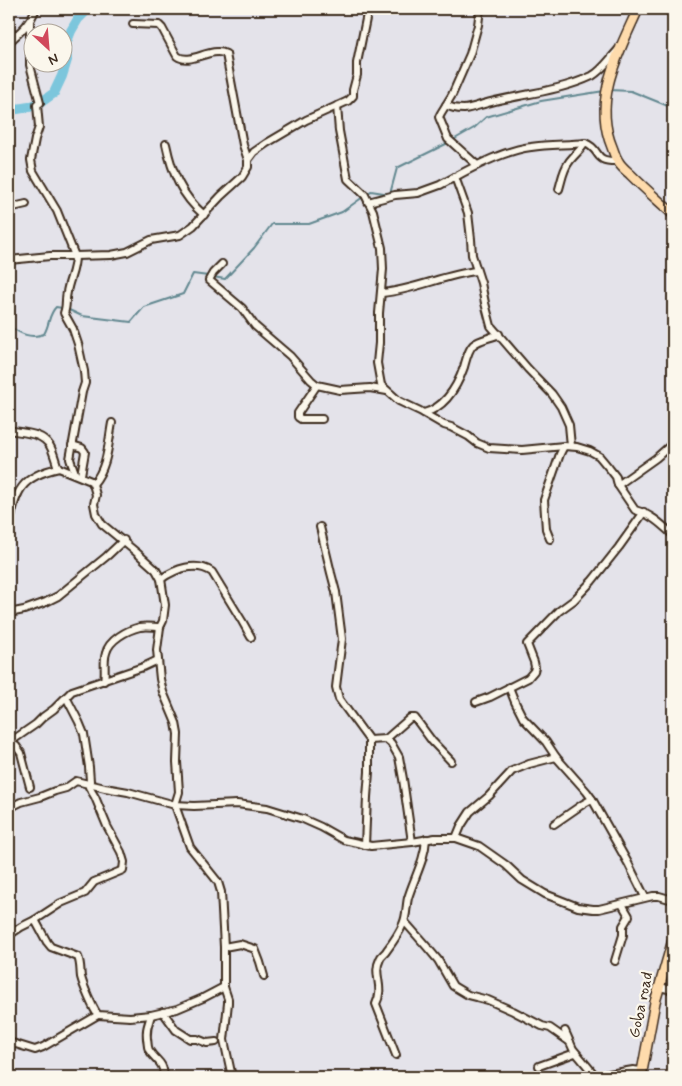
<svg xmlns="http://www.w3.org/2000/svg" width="682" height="1086" viewBox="0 0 682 1086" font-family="Mynerve,sans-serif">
<rect width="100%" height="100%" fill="#e4e3ea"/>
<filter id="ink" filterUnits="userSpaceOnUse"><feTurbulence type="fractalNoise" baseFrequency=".02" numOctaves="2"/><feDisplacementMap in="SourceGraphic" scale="10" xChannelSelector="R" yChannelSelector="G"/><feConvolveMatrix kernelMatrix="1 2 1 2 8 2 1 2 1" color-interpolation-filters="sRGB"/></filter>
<g filter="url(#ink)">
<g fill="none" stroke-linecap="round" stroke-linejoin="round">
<g stroke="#628890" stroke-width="2">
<path d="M 609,90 L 631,91 L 673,108"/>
<path d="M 453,140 L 474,128 L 486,117 L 541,101 L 604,91"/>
<path d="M 367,194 L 371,191 L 390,194 L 397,168 L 448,143"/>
<path d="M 213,277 L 225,279 L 254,248 L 272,224 L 309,224 L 342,212 L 363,197"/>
<path d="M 67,309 L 82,316 L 131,322 L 144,307 L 183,294 L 193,274 L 208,276"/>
<path d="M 9,326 C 21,334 30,339 44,334 C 50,324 48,315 56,307 L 62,308"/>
</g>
<path stroke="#7cc6dc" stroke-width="10" d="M 9,114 L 11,110 L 29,107 L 40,103 L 54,93 L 62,76 L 67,60 L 66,44 L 71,31 L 78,19 L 88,9"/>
<g stroke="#3b2a1e" stroke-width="10">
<g id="minor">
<path d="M 30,21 L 30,65 L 40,103 L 37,105 L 39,127 L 35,139 L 31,160 L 33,171 L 57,211 L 75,256 L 111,255 L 127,252 L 151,240 L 180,235 L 193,226 L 221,196 L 242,177 L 248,167 L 248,160 L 254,152 L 267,143 L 306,120 L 348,101 L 353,96 L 353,90 L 357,75 L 357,63 L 368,9"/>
<path d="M 133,24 L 159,25 L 162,28 L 177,56 C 191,66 210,46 226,54 L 243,145 L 248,160"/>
<path d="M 9,42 C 21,31 29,25 36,9"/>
<path d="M 446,105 C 451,108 458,109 464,109 C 473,108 482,104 491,102 C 524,94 560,91 592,76 C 603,70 610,58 619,49"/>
<path d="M 337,106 L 339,131 L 348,179 L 365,195 L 373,211 L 382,248 L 383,269 L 379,313 L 379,343 L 377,363 L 381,385 L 399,401 L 420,411 L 444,425 L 451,427 L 468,436 L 477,443 L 489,448 L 522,450 L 564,446 L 577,447 L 590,451 L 599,456 L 609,468 L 616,477 L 618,485 L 635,510 C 651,514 662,525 673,535"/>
<path d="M 166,144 C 172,173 181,195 204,215"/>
<path d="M 477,165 L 448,139 L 439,117 L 441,113 L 452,95 L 470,54 L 478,25 L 480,9"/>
<path d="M 559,189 C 562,179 563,170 569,162 C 574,155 581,150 585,143"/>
<path d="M 368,202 L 395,195 L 418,193 L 440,185 L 455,177"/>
<path d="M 9,208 L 26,204"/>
<path d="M 9,260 L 50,256 L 75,256 C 75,271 69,279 67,292 C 65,300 67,306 64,313 L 73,329 L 78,344 L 84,371 L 85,383 L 82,392 L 70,459 L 71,462 L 75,473"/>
<path d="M 222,264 L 213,273 L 209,280 L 242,308 L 255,326 L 290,356 L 311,380 L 317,385 L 340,390 L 370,388 L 387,391"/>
<path d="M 382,293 C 414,290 444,275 476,271"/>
<path d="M 317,385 L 298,413 L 298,417 L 301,419 L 322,419"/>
<path d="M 424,413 C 446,407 457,387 464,367 C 466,360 468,350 473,345 C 480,339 491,338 499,334"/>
<path d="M 9,430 C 22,433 42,432 50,446 C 53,451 55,459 57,465 L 59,468 L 91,481 L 93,484 L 96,495 L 94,504 L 96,514 L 102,524 L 136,552 L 156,570 L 161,579 L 165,605 L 163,621 L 160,627 L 157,650 L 160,679 L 163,692 L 176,723 L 178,734 L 177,762 L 179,792 L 175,805 L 190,847 L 218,882 L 221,892 L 224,947 L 224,987 L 228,999 L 228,1003 L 224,1040 L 232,1077"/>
<path d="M 72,445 L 82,448 L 85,452 L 81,475"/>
<path d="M 571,446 L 569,425 L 561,407 L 552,394 L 528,369 L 491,326 L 485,303 L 481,283 L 472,255 L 471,239 L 468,213 L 455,177 C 477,165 506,150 531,147 C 549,144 567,145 585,143 C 603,150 591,162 618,161"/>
<path d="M 93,484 C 108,467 108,444 112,423"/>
<path d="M 618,485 L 656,458 L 673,443"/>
<path d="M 320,527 L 331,573 L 336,592 L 342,639 L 336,687 L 339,699 L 369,740 L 369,772 L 367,797 L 365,845"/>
<path d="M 9,528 C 15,491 21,476 59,468"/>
<path d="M 550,539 L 546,529 L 544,500 L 560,454 L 564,446"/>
<path d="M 161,579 C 175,569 196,561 212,572 L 242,621 L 251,637"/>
<path d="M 9,613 L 24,610 L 46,602 L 58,596 L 107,556 L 124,540"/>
<path d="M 104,681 C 106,671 103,662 106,653 C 109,640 127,630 140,627 C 146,626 154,627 160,627"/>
<path d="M 509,687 L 515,702 L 523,718 L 546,742 L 556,757 L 587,792 L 592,799 L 628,863 L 645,897"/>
<path d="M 476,702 L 490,697 L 528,678 L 534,671 L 535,667 L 534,662 L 527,644 L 559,611 L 574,600 L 592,581 L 619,547 L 644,512"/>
<path d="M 386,739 L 410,718 L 415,718 L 432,741 L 451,761"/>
<path d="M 369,740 L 386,739 L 391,743 L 399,757 L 403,779 L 412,842"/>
<path d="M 9,742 L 16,746 L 21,753 L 30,787"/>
<path d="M 10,742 L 36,724 L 43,717 L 54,709 L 72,691 L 143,667 L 158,660"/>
<path d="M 9,808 L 21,802 L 40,797 L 55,791 L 66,788 L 76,781 L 105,788 L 128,792 L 168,803 L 175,805 L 194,806 L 237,804 L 267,808 L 303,819 L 321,827 L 344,840 L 371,846 L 412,842 L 435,838 L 456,838 L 479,846 L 506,865 L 522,880 L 545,894 L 578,907 L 593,909 L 599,909 L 653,896 L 659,896 L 673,900"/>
<path d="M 554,824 L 583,804 L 592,799"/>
<path d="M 456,838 L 461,826 L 470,812 L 489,796 L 512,771 L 529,764 L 556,757"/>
<path d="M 35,920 L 47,942 L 51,947 L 78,957 C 81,964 80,970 81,977 C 83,985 93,1009 98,1015 L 130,1017 L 151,1015 L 177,1009 L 203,998 L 224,987"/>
<path d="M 405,922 L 427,947 L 438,960 L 453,986 L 468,995 L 488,1000 L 513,1011 L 542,1026 L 550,1028 L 570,1042"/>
<path d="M 9,935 L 21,927 L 35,920 L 61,903 L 85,893 L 94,882 L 123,870 L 124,862 L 121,852 L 107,826 L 95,797 L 89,787 L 90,781 L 89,767 L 84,734 L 79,722 L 66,697"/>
<path d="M 224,947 L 240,944 L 255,949 L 260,962 L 264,976"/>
<path d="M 615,961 L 623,935 L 623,926 L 629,916 L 622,904"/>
<path d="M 659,987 L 673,990"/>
<path d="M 163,1012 L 176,1030 L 190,1039 L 197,1039 L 207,1043 L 216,1042"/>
<path d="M 151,1015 C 148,1026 146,1028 147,1039 C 148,1043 147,1046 149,1050 C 157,1063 163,1060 164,1077"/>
<path d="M 565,1031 L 573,1049 L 593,1073 L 597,1076 L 633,1070 L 642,1071"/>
<path d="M 9,1042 L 35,1050 L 43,1047 L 98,1015"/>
<path d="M 396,1055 L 376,1004 C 385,986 372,975 380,959 C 381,955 385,954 387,950 C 393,942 399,934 403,924 C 407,916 406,906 408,898 C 414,878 425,860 426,839"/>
<path d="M 539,1066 L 575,1053"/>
</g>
</g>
<g stroke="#3b2a1e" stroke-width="12">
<g id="major">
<path d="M 638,9 C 619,52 592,99 612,147 C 614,152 615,157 618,161 C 621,167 627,171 631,175 C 645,189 659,201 673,214"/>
<path d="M 641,1077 L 655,1002 L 673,940"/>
</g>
</g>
<use href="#minor" stroke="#fbf7ec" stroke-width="6"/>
<use href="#major" stroke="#fedbac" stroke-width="9"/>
</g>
</g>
<g text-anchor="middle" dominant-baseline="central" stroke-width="4.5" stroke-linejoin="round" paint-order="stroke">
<g font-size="16" fill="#3b2a1e" stroke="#fbf7ec">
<text transform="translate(641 1005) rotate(-78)">Goba road</text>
</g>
</g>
<rect width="682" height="1086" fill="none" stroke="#fbf7ec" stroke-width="30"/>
<rect x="15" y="15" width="652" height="1056" fill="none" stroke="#3b2a1e" stroke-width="2" filter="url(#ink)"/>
<g transform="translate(48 48) rotate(154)"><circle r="24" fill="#fbf7ec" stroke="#aea59a"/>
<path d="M0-4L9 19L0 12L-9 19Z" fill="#d1495b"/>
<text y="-8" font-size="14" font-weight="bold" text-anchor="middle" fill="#3b2a1e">N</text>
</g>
</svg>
